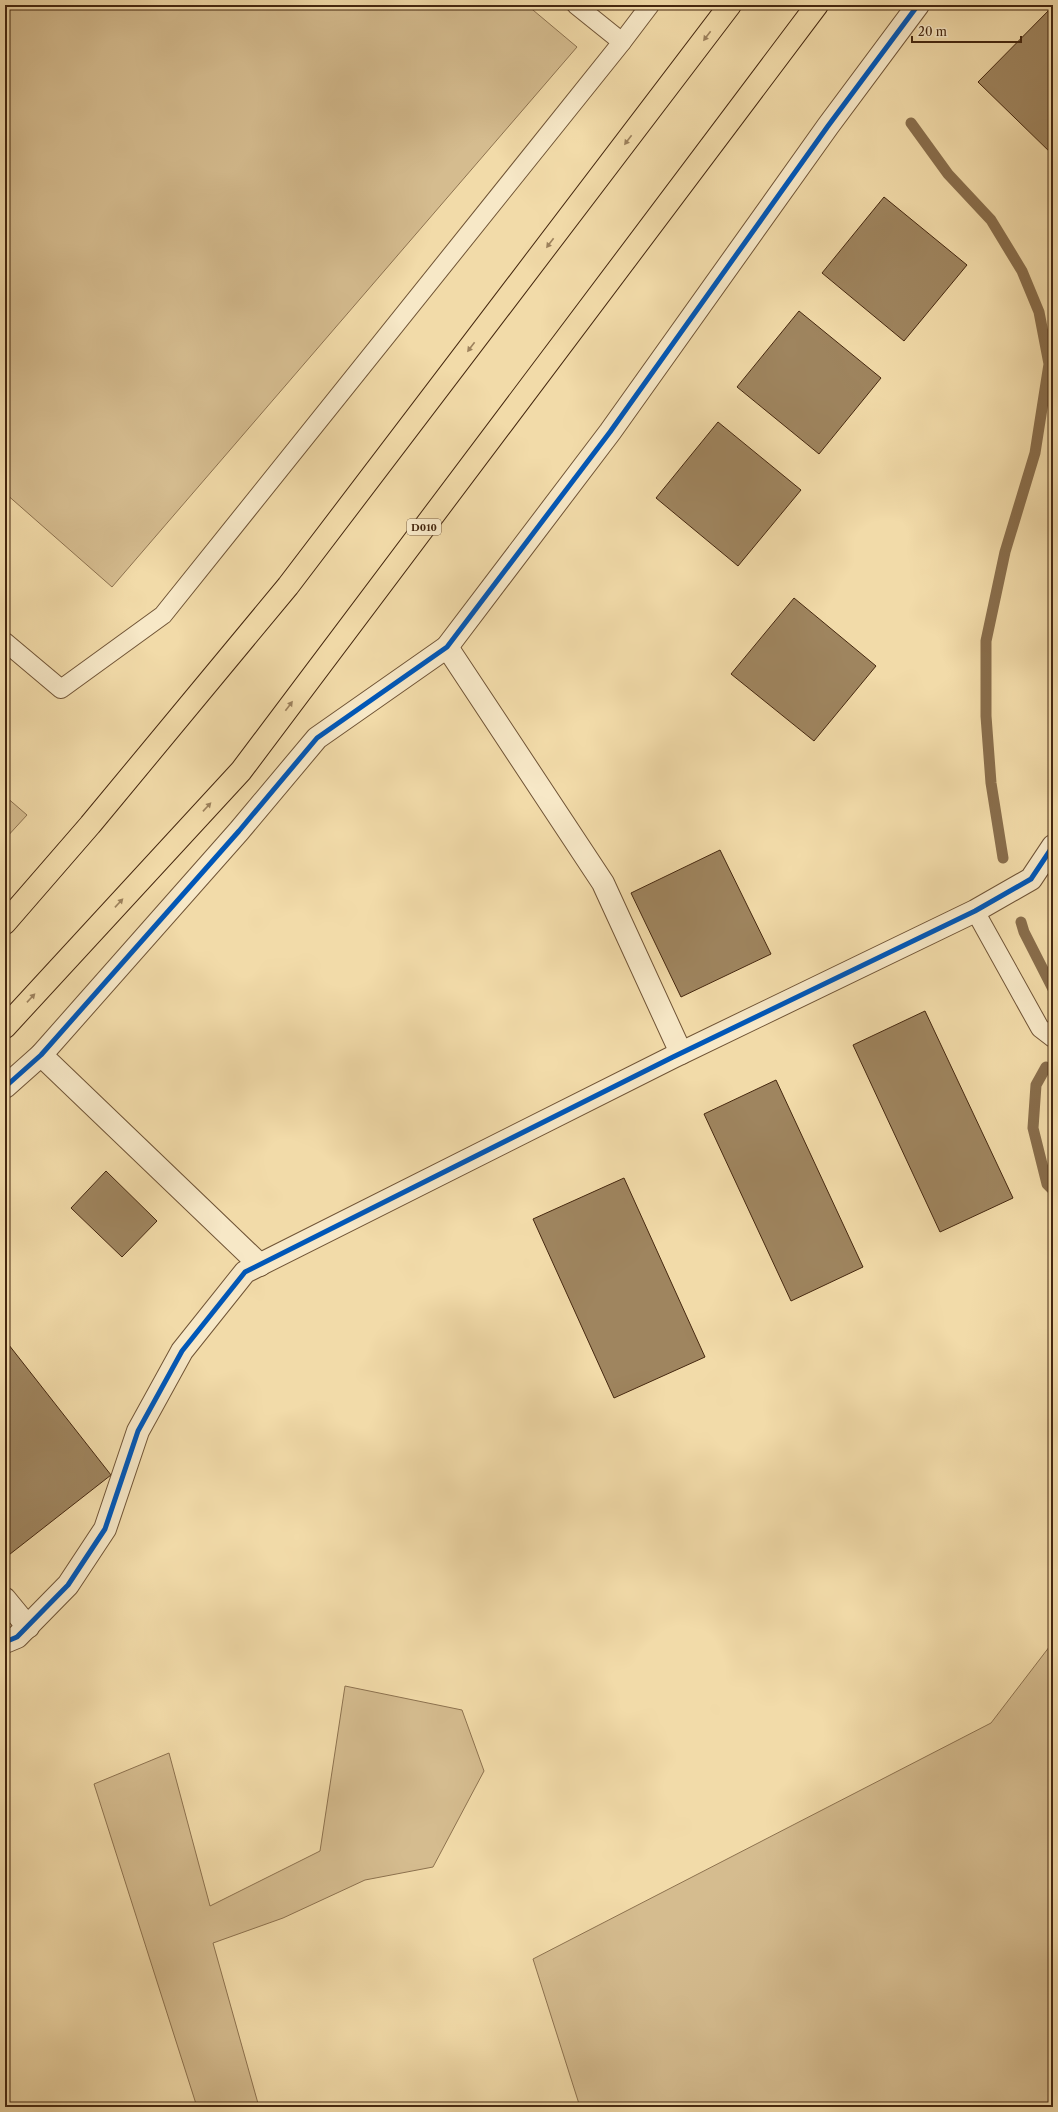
<svg xmlns="http://www.w3.org/2000/svg" width="1058" height="2112" viewBox="0 0 1058 2112" font-family="'Libre Caslon Text',serif">
<rect width="100%" height="100%" fill="#f2dba9"/>
<filter id="stains"><feTurbulence type="fractalNoise" baseFrequency=".005" numOctaves="4"/><feColorMatrix values="0 0 0 0 .2 0 0 0 0 .09 0 0 0 0 .02 0 0 0 .5 -.17"/></filter>
<radialGradient id="worn" r=".72"><stop offset=".6" stop-color="#630" stop-opacity="0"/><stop offset="1" stop-color="#630" stop-opacity=".3"/></radialGradient>
<g fill="#d5bc8f" stroke="#8d724f">
<path d="M 5,5 L 527,5 L 577,47 L 112,587 L 5,493 Z"/>
<path d="M 5,796 L 27,815 L 5,839 Z"/>
<path d="M 1053,1642 L 1053,2107 L 580,2107 L 533,1959 L 991,1723 Z"/>
<path d="M 345,1686 L 462,1710 L 484,1771 L 433,1867 L 365,1880 L 283,1918 L 213,1943 L 259,2107 L 197,2107 L 94,1784 L 169,1753 L 210,1906 L 320,1851 Z"/>
</g>
<g fill="none" stroke-linecap="round" stroke-linejoin="round">
<g stroke="#896e4c" stroke-width="11">
<path d="M 911,123 L 948,174 L 991,220 L 1022,271 L 1039,312 L 1049,364 L 1035,453 L 1005,552 L 986,641 L 986,716 L 991,783 L 1003,858"/>
<path d="M 1021,922 L 1024,932 L 1053,989"/>
<path d="M 1046,1067 L 1036,1085 L 1033,1128 L 1047,1184 L 1053,1190"/>
</g>
</g>
<g fill="#9f855f" stroke="#45270f">
<path d="M 1053,6 L 1053,155 L 978,82 Z"/>
<path d="M 884,197 L 967,265 L 904,341 L 822,273 Z"/>
<path d="M 799,311 L 881,378 L 819,454 L 737,387 Z"/>
<path d="M 718,422 L 801,490 L 738,566 L 656,498 Z"/>
<path d="M 794,598 L 876,666 L 814,741 L 731,674 Z"/>
<path d="M 720,850 L 771,954 L 681,997 L 631,893 Z"/>
<path d="M 925,1011 L 1013,1198 L 940,1232 L 853,1045 Z"/>
<path d="M 776,1080 L 863,1267 L 791,1301 L 704,1114 Z"/>
<path d="M 106,1171 L 157,1221 L 122,1257 L 71,1208 Z"/>
<path d="M 624,1178 L 705,1357 L 614,1398 L 533,1219 Z"/>
<path d="M 5,1340 L 111,1475 L 5,1558 Z"/>
</g>
<g fill="none" stroke-linecap="round" stroke-linejoin="round">
<g stroke="#705436" stroke-width="20">
<g id="service">
<path d="M 576,5 L 622,42"/>
<path d="M 5,642 L 61,689 L 163,615 L 622,42 L 650,5"/>
<path d="M 975,911 L 1040,1028 L 1053,1038"/>
</g>
</g>
<g stroke="#705436" stroke-width="24">
<g id="minor">
<path d="M 447,647 L 603,883 L 681,1053"/>
<path d="M 41,1055 L 260,1265"/>
<path d="M 5,1599 L 28,1627"/>
<path d="M 5,1642 L 17,1637 L 68,1585 L 105,1529 L 138,1431 L 182,1351 L 245,1272 L 673,1057 L 975,911 L 1031,879 L 1053,846"/>
</g>
</g>
<g stroke="#705436" stroke-width="24">
<path id="tertiary" d="M 5,1087 L 41,1055 L 239,831 L 317,738 L 447,647 L 610,432 L 828,126 L 918,5"/>
</g>
<g stroke="#45270f" stroke-width="24">
<g id="trunk">
<path d="M 5,923 L 90,825 L 288,586 L 730,5"/>
<path d="M 5,1027 L 241,771 L 817,5"/>
</g>
</g>
<use href="#service" stroke="#f7e8c7" stroke-width="18"/>
<use href="#minor" stroke="#f7e8c7" stroke-width="22"/>
<use href="#tertiary" stroke="#f7e8c7" stroke-width="22"/>
<use href="#trunk" stroke="#f2dba9" stroke-width="22"/>
<g stroke="#f7e8c7" stroke-width="8">
<g id="cycleway">
<path d="M 5,1087 L 41,1055 L 239,831 L 317,738 L 447,647 L 610,432 L 828,126 L 918,5"/>
<path d="M 5,1642 L 17,1637 L 68,1585 L 105,1529 L 138,1431 L 182,1351 L 245,1272 L 673,1057 L 975,911 L 1031,879 L 1053,846"/>
</g>
</g>
<use href="#cycleway" stroke="#0057b8" stroke-width="5"/>
</g>
<defs><path id="oneway-solid" d="M-6-.8H1V-3.2L6.5 0L1 3.2V.8H-6Z"/></defs>
<g fill="#9c815c">
<use href="#oneway-solid" transform="translate(707 36) rotate(127)"/>
<use href="#oneway-solid" transform="translate(628 140) rotate(127)"/>
<use href="#oneway-solid" transform="translate(550 243) rotate(127)"/>
<use href="#oneway-solid" transform="translate(471 347) rotate(127)"/>
<use href="#oneway-solid" transform="translate(289 706) rotate(-53)"/>
<use href="#oneway-solid" transform="translate(207 807) rotate(-47)"/>
<use href="#oneway-solid" transform="translate(119 903) rotate(-47)"/>
<use href="#oneway-solid" transform="translate(31 998) rotate(-47)"/>
</g>
<g text-anchor="middle" dominant-baseline="central" stroke-width="3.5" stroke-linejoin="round" paint-order="stroke">
<rect fill="#f7e8c7" stroke="#7a6146" stroke-width="1" x="407" y="519" width="34" height="16" rx="3"/>
<g font-size="10" font-weight="bold" fill="#45270f">
<text x="424" y="527">D010</text>
</g>
</g>
<rect width="1058" height="2112" fill="none" stroke="#f2dba9" stroke-width="20"/>
<rect x="6" y="6" width="1046" height="2100" fill="none" stroke="#45270f" stroke-width="2"/>
<rect x="10" y="10" width="1038" height="2092" fill="none" stroke="#45270f"/>
<path d="M912 36v6h109v-6" fill="none" stroke="#45270f" stroke-width="2"/>
<text x="918" y="36" font-size="12" fill="#45270f" stroke="#f7e8c7" stroke-width="3" paint-order="stroke">20 m</text>
<rect width="100%" height="100%" filter="url(#stains)"/>
<rect width="100%" height="100%" fill="url(#worn)"/>
</svg>
